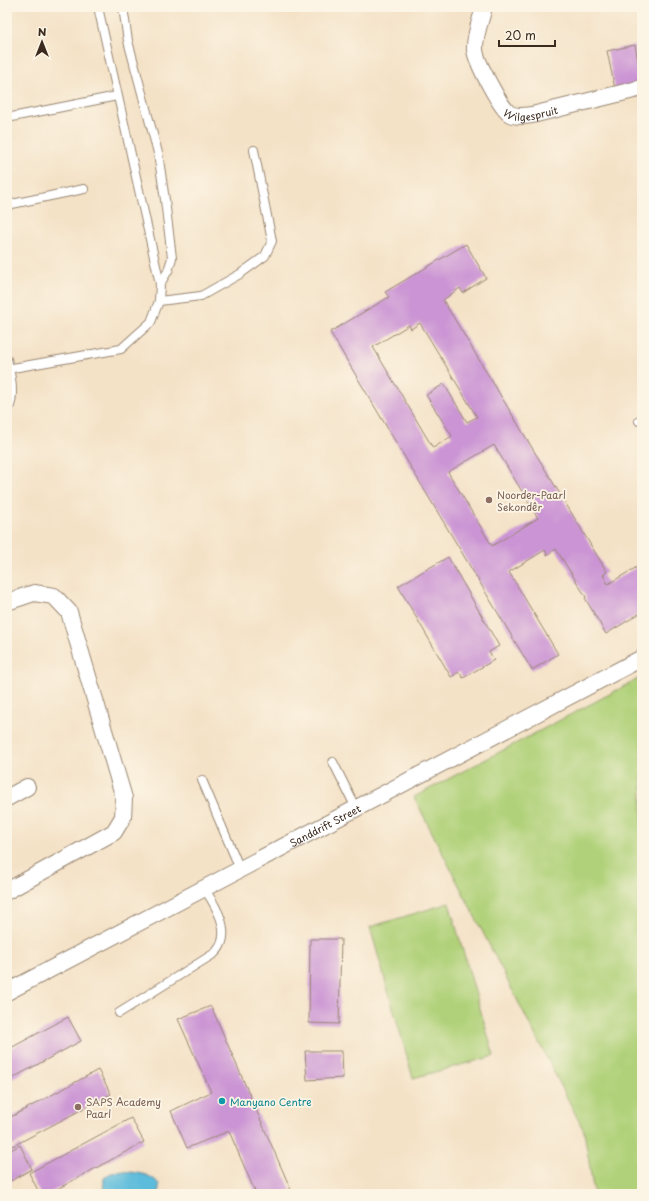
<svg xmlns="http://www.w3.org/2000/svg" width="649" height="1201" viewBox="0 0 649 1201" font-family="'Playpen Sans',sans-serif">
<rect width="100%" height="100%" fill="#fcf5e5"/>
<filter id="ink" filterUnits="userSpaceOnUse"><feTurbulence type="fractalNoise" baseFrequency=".025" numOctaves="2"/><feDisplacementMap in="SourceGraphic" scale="8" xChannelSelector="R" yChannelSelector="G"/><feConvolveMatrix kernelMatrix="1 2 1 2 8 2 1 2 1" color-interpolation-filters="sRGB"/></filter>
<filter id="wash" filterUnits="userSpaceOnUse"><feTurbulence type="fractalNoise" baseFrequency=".012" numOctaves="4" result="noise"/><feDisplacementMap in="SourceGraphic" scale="16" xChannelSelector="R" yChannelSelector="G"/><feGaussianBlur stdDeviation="0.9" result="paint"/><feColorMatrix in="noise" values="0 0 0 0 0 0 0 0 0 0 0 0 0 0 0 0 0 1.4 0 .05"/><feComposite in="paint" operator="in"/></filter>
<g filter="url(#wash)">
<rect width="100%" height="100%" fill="#f4e2c7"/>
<g fill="#b0d179" stroke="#767e4c">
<path d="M 642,677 L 642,1194 L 594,1194 L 584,1131 L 414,797 Z"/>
<path d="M 449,903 L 494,1056 L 413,1078 L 370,927 Z"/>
</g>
<path fill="#5dbcdb" stroke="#4c737c" d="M 120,1171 C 134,1173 150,1172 159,1184 L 159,1194 L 103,1194 L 104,1178 L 111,1173 Z"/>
<g id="blocks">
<g fill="#cb94d4" fill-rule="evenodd">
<path d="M 635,45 L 642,83 L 615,89 L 607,51 Z"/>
<path d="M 466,244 L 486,278 L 463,293 L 460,288 L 443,300 L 607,572 L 603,575 L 608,584 L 642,564 L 642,612 L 606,634 L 585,598 L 586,597 L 556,549 L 547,555 L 545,550 L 509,572 L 558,654 L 532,670 L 330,332 L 389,297 L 385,292 ZM 420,323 L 477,417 L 467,422 L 444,384 L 426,395 L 452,436 L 433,448 L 373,347 L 409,325 L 411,329 ZM 494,445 L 538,518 L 492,546 L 448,472 Z"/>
<path d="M 448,557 L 499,646 L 489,652 L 494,660 L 463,678 L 459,672 L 451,677 L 398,586 Z"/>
<path d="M 310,939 L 341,939 L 339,1024 L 309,1023 Z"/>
<path d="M 211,1006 L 291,1190 L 282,1194 L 256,1194 L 229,1131 L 187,1148 L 171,1111 L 211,1092 L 178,1019 Z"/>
<path d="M 68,1017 L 81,1041 L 7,1081 L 7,1050 Z"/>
<path d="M 305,1051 L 342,1051 L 343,1078 L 307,1080 Z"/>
<path d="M 98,1070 L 111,1094 L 13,1146 L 7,1135 L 7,1119 Z"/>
<path d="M 131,1118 L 144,1142 L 48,1194 L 40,1194 L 29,1173 Z"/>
<path d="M 20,1145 L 32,1169 L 7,1183 L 7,1152 Z"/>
</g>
</g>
</g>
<g filter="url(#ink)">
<use href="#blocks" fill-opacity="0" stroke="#988672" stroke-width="1"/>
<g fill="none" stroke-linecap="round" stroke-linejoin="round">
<g stroke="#988672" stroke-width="10">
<g id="lane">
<path d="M 123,7 L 128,41 L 158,153 L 165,200 L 172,258 L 168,271 L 160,284"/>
<path d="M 7,118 L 117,96"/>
<path d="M 7,205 L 84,189"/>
<path d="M 159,301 L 201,296 L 240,274 L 265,256 L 272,241 L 254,150"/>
<path d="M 7,359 C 11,376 16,397 7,413"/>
<path d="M 7,369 L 121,349 L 151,322 L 159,301 L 160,284 L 98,7"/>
<path d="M 639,421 L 642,420"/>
<path d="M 333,762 L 356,808"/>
<path d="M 202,780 L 240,869"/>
<path d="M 119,1013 L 215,953 C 234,934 216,906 204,888"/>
</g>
</g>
<g stroke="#988672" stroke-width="18">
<g id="street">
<path id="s1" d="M 484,7 C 481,20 474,36 475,50 C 476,61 501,109 510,114 C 516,117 525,116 532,115 L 642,88"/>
<path d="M 7,602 L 34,593 L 54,596 L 69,612 L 124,798 L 123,817 L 114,832 L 7,891"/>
<path d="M 7,798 L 27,787"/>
<path id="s2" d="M 7,992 L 642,658"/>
</g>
</g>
<use href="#lane" stroke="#fff" stroke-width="8"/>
<use href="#street" stroke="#fff" stroke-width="16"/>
</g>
</g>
<g fill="#8d6e63" stroke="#fcf5e5" stroke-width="1.5">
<circle cx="489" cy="500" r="4"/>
<circle cx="78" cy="1107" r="4"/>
</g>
<circle fill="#0f9aa8" stroke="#fcf5e5" stroke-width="1.5" cx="222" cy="1101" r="4"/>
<g text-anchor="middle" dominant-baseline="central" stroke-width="3.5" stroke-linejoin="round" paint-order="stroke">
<g font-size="10" fill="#3b2a1e" stroke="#fcf5e5">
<text stroke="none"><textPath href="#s1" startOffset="139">Wilgespruit</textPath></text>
<text stroke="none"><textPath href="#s2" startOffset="359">Sanddrift Street</textPath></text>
</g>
<g font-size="10" fill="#785e54" stroke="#fcf5e5" text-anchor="start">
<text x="497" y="494">Noorder-Paarl<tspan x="497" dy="12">Sekondêr</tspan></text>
<text x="86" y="1101">SAPS Academy<tspan x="86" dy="12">Paarl</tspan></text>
</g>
<g font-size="10" fill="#0d838f" stroke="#fcf5e5" text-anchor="start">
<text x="230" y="1101">Manyano Centre</text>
</g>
</g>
<rect width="649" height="1201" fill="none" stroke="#fcf5e5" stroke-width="24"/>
<g transform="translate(42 42)" stroke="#fcf5e5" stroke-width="3" paint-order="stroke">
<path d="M0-3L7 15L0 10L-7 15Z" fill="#3b2a1e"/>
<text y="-6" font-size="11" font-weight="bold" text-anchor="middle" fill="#3b2a1e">N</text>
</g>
<path d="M499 40v6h56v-6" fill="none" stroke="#3b2a1e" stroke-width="2"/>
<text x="505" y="40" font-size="12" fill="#3b2a1e" stroke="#fcf5e5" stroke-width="3" paint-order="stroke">20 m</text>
</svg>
